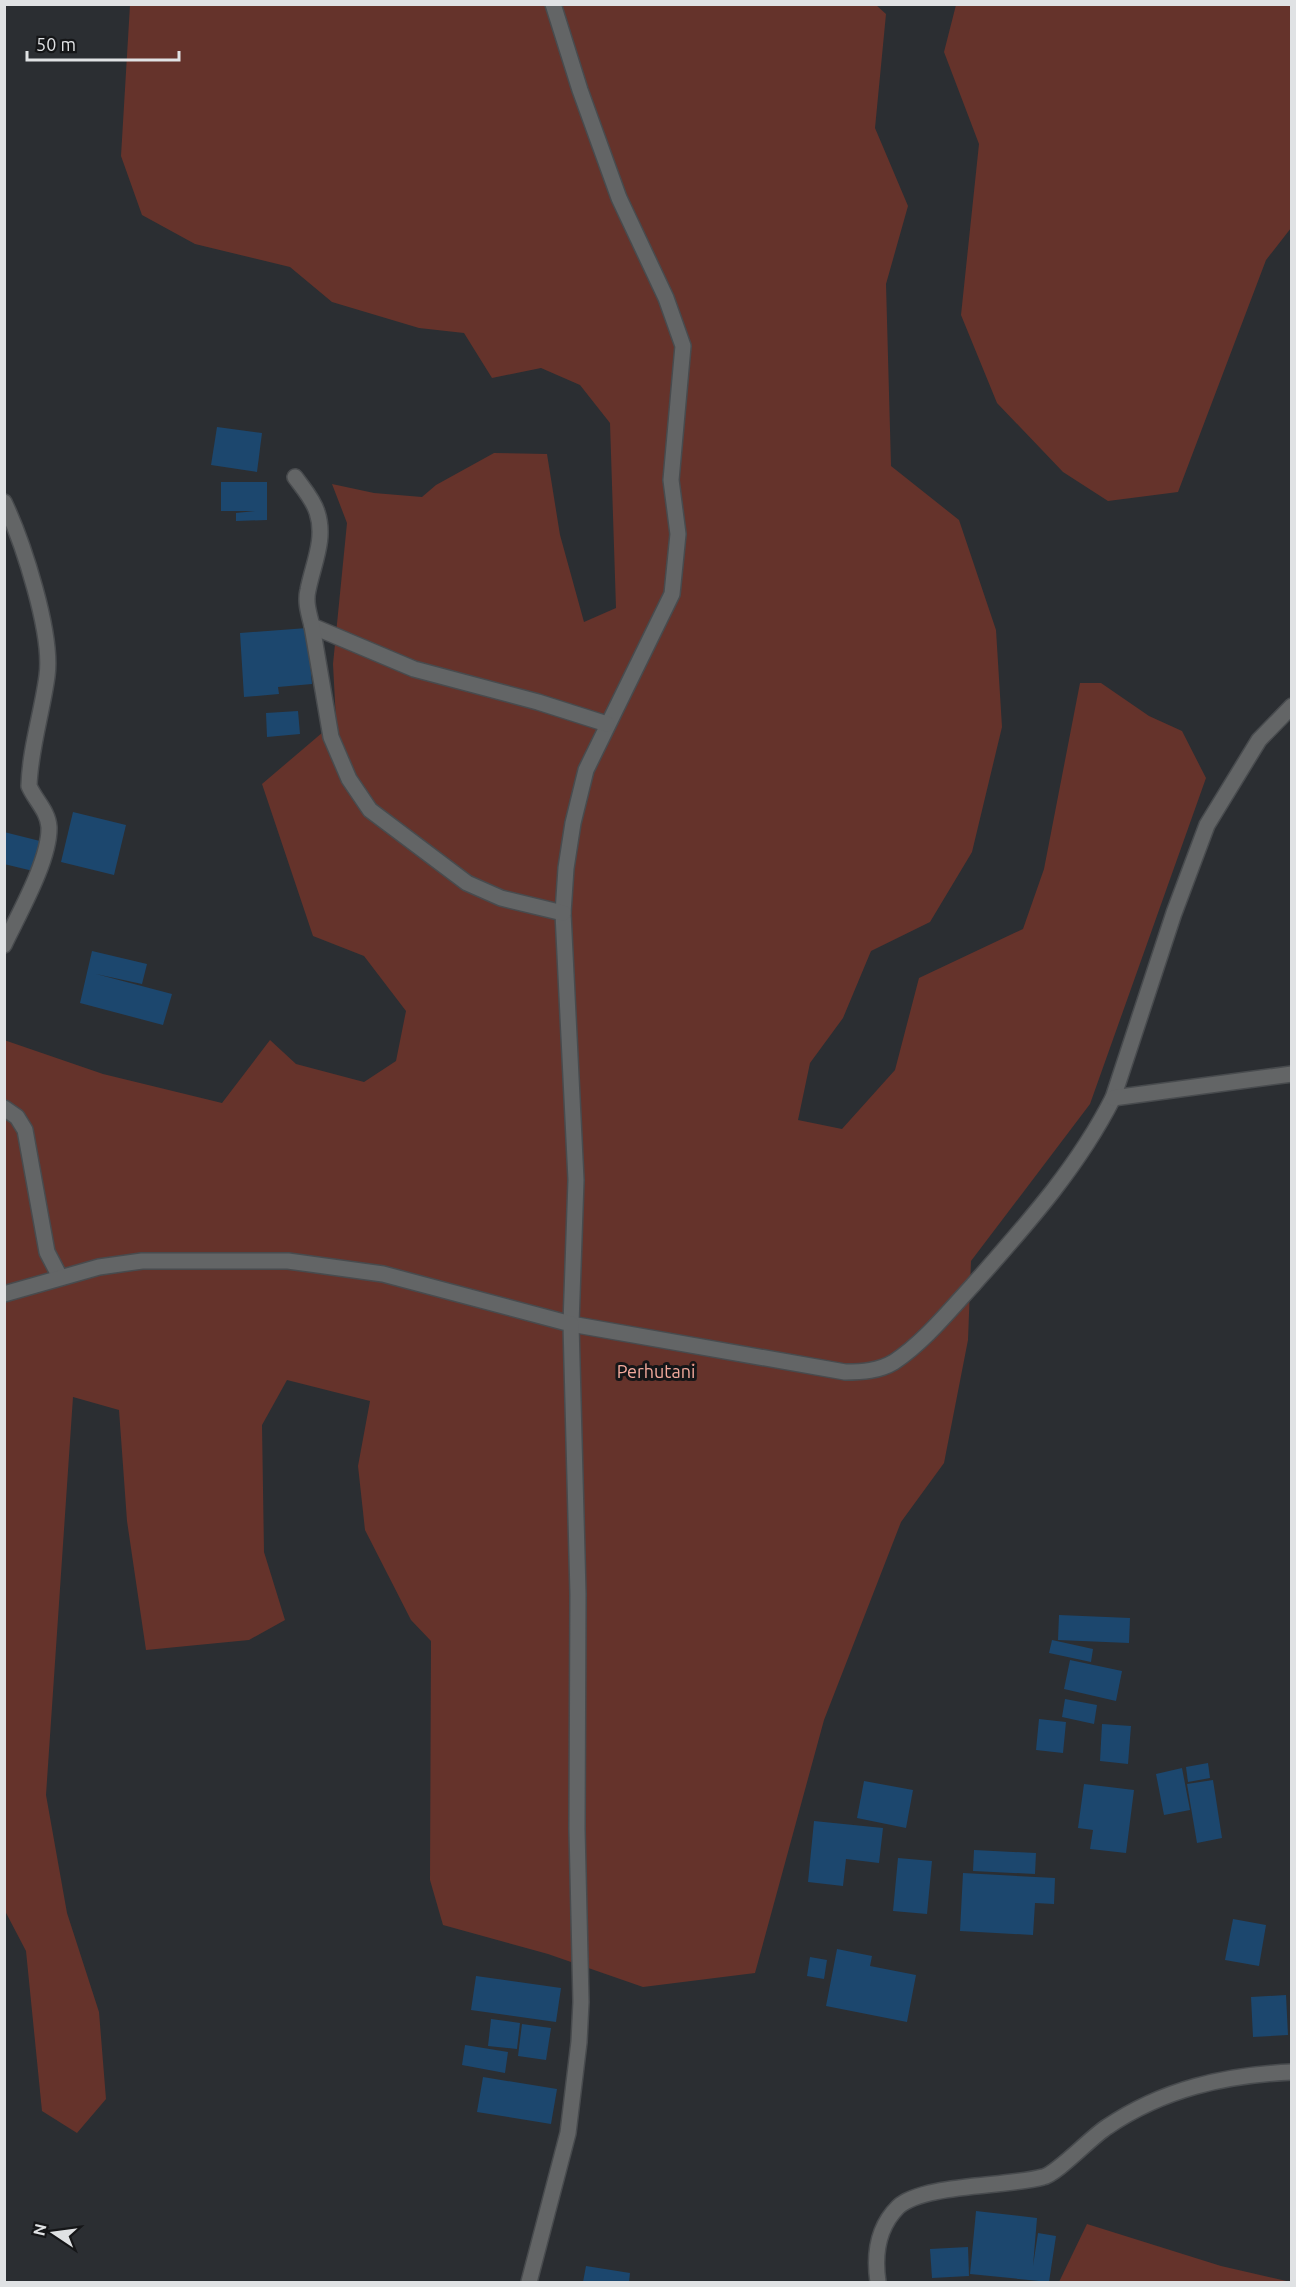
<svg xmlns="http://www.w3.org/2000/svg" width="1296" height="2287" viewBox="0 0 1296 2287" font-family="Ubuntu,sans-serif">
<rect width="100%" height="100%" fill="#2b2e32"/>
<g fill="#65332b">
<path d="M 130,5 L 876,5 L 886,14 L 875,128 L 908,206 L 886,284 L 891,466 L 959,520 L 996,630 L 1002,727 L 972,852 L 930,922 L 871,951 L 843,1018 L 810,1063 L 798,1120 L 842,1129 L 895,1070 L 919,978 L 1023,929 L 1044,869 L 1080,683 L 1101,683 L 1149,716 L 1182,731 L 1206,778 L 1090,1104 L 971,1261 L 968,1340 L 944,1463 L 901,1522 L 824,1720 L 755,1973 L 643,1987 L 548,1954 L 443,1925 L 430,1880 L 431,1641 L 411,1620 L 365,1530 L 358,1466 L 370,1401 L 287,1380 L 262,1425 L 264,1552 L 285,1620 L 249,1640 L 146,1650 L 127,1521 L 119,1410 L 73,1397 L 46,1795 L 67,1913 L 99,2012 L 106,2099 L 77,2133 L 42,2111 L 26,1951 L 4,1909 L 4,1040 L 103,1074 L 222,1103 L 270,1040 L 296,1064 L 364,1082 L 396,1061 L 406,1011 L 364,956 L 313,936 L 262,784 L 336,721 L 333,664 L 347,523 L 332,484 L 374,493 L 422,497 L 436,485 L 494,453 L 547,454 L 560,535 L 584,622 L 616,608 L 610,423 L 580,385 L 541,368 L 492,378 L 464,333 L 419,328 L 332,302 L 290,267 L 195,244 L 142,215 L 121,156 Z"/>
<path d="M 956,5 L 1291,5 L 1291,228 L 1266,260 L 1178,492 L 1108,501 L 1063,472 L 997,403 L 961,315 L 979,144 L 944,52 Z"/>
<path d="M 1087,2224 L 1221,2266 L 1291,2282 L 1059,2282 Z"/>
</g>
<g fill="#1c476e">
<path d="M 217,427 L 262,433 L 257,472 L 211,465 Z"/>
<path d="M 221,482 L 267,482 L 267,520 L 236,521 L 236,513 L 255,511 L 221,511 Z"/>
<path d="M 307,628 L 312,684 L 278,687 L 279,694 L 244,697 L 240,633 Z"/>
<path d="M 298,711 L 300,734 L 267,737 L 266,713 Z"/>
<path d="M 73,812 L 126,825 L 114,875 L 61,862 Z"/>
<path d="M 4,832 L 40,841 L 33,871 L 4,864 Z"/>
<path d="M 92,951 L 147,964 L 142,984 L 96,974 L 172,994 L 163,1025 L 80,1003 Z"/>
<path d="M 1059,1615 L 1130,1618 L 1129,1643 L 1058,1640 Z"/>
<path d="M 1052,1640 L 1093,1649 L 1091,1662 L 1049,1653 Z"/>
<path d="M 1070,1660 L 1122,1671 L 1116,1701 L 1064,1689 Z"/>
<path d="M 1065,1699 L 1097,1705 L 1094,1724 L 1062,1717 Z"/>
<path d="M 1039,1719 L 1066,1722 L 1063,1753 L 1036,1750 Z"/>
<path d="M 1102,1724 L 1131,1726 L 1128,1764 L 1100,1761 Z"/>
<path d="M 1208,1763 L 1210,1778 L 1188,1782 L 1186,1767 Z"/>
<path d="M 1182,1768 L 1190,1810 L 1164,1815 L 1156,1774 Z"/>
<path d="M 1213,1780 L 1222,1838 L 1197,1843 L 1187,1784 Z"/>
<path d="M 864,1781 L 913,1790 L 906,1828 L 857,1818 Z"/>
<path d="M 1084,1784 L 1134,1790 L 1126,1853 L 1090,1849 L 1093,1830 L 1078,1828 Z"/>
<path d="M 814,1821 L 883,1828 L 879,1863 L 846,1859 L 843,1886 L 808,1882 Z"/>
<path d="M 974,1850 L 1036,1853 L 1035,1874 L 973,1871 Z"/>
<path d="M 898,1858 L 932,1861 L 927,1914 L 893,1911 Z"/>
<path d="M 963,1873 L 1055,1878 L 1054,1904 L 1035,1903 L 1033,1935 L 960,1931 Z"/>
<path d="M 1233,1919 L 1266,1925 L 1259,1966 L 1225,1960 Z"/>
<path d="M 837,1949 L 872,1956 L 870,1966 L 916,1975 L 907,2022 L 826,2006 Z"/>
<path d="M 810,1957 L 827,1960 L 824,1979 L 807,1976 Z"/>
<path d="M 476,1976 L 561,1988 L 556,2022 L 471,2010 Z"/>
<path d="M 1286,1995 L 1288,2035 L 1253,2037 L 1251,1997 Z"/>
<path d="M 491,2019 L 520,2023 L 517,2049 L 488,2046 Z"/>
<path d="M 522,2024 L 551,2028 L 546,2060 L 518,2056 Z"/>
<path d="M 465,2045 L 508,2052 L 505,2073 L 462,2065 Z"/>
<path d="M 483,2077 L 557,2089 L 551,2124 L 477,2112 Z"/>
<path d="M 976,2211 L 1037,2218 L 1033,2266 L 1038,2233 L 1056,2236 L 1049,2282 L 970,2274 Z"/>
<path d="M 968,2247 L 969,2276 L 932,2278 L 930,2249 Z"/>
<path d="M 586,2266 L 630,2273 L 629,2282 L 583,2282 Z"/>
</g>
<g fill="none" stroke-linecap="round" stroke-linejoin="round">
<g stroke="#484b4e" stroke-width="18">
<g id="street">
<path d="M 553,4 L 580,90 L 619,198 L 666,298 L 683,346 L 671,480 L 678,534 L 672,594 L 586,770 L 573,823 L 566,868 L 563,913 L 576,1180 L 571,1324 L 845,1372 C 862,1372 879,1371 894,1362 C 924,1342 949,1311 973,1285 C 1025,1226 1077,1169 1113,1098 L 1174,913 L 1207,825 L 1259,740 L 1292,706"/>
<path d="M 295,477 C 303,488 313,499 317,512 C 326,539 313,564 308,590 C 305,602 309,614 312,626 L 414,669 L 538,702 L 607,724"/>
<path d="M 4,502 C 23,542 53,634 47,676 C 42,713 30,749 29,786 C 35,800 48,811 49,827 C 50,860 18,915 4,945"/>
<path d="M 312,626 L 331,737 L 349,779 L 370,810 L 467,883 L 501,898 L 563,913"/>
<path d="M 1113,1098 L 1292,1074"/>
<path d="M 4,1108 L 17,1117 L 25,1130 L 47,1252 L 60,1277"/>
<path d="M 4,1294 L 99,1267 L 142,1261 L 288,1261 L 383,1274 L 571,1324 L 578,1594 L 577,1829 L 581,2002 L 579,2042 L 568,2133 L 529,2282"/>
<path d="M 878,2282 C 874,2255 877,2228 898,2207 C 922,2184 1007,2187 1043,2177 C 1057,2174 1091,2137 1107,2127 C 1163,2089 1225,2075 1292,2072"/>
</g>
</g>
<use href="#street" stroke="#636566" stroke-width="15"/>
</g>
<g text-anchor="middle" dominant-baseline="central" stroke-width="6" stroke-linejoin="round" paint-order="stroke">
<g font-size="18" fill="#f4aa9d" stroke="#151618">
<text x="656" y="1371">Perhutani</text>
</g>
</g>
<rect width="1296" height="2287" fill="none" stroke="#e0e2e4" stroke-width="12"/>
<g transform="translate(54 2233) rotate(283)" stroke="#151618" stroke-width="4.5" paint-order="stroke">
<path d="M0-4.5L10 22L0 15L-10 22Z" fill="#e0e2e4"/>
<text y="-9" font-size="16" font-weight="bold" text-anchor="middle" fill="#e0e2e4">N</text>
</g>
<path d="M27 51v9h152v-9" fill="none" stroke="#e0e2e4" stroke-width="3"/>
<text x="36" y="51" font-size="18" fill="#e0e2e4" stroke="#151618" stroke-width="4.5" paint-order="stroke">50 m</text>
</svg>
